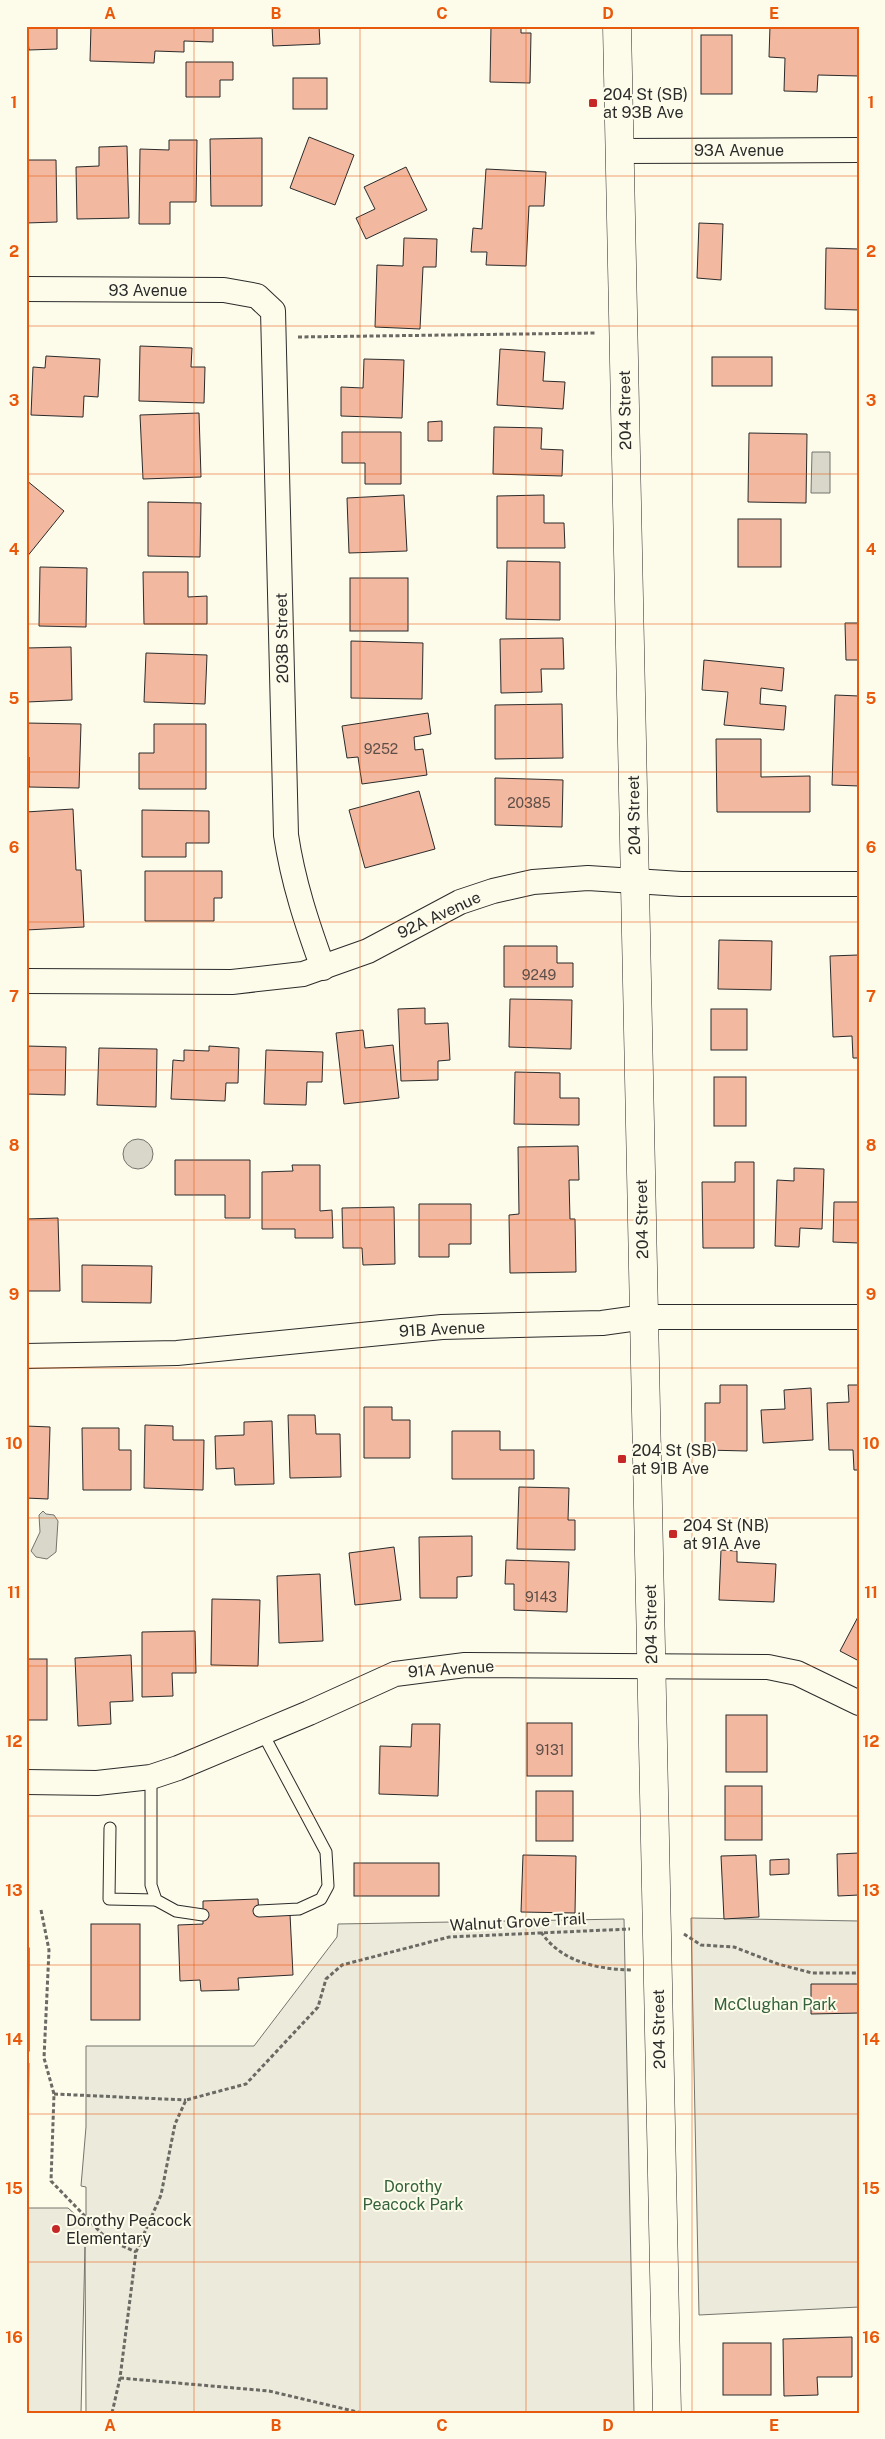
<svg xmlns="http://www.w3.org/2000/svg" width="885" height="2439" viewBox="0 0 885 2439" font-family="'Public Sans',sans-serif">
<rect width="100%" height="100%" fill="#fdfbea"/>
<g fill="#ecebdb" stroke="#74746e">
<path d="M 691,1918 L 859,1921 L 859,2307 L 699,2315 Z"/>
<path d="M 624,1919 L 634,2413 L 86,2413 L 85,2247 L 81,2413 L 26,2413 L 26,2208 L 68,2208 L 86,2224 L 86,2187 L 81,2186 L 86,2127 L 86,2046 L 254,2046 L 337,1937 L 338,1924 Z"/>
<path d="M 26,2062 L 29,2063 L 28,2147 L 26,2147 Z"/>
</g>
<g fill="#d8d7c9" stroke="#74746e">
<path d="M 812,452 L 830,452 L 830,493 L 811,493 Z"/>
<circle cx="138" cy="1154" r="15"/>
<path d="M 43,1511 L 46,1514 L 54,1515 L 58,1521 L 56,1552 L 47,1559 L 36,1557 L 31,1551 L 40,1532 L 39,1515 Z"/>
</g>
<g fill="#f2b8a0" stroke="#2b2b2b">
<path d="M 26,26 L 57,26 L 57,49 L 29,50 Z"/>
<path d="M 91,26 L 213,26 L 213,42 L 184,41 L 184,52 L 155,51 L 154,63 L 90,61 Z"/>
<path d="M 272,26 L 319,26 L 320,44 L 273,46 Z"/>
<path d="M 491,26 L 521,26 L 521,33 L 531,33 L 530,83 L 490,82 Z"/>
<path d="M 770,26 L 859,26 L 859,76 L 818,75 L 817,92 L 784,91 L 785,58 L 769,57 Z"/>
<rect x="701" y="35" width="31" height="59"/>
<path d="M 186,62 L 233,62 L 233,80 L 220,80 L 220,97 L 186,97 Z"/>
<rect x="293" y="78" width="34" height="31"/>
<path d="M 309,137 L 354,155 L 335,205 L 290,188 Z"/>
<path d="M 262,138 L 262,206 L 211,206 L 210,139 Z"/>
<path d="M 169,140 L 197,140 L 196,202 L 170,202 L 170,224 L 139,224 L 140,149 L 169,150 Z"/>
<path d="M 127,146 L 129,218 L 77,219 L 76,167 L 99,166 L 99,147 Z"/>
<path d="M 26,160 L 56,160 L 57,222 L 26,223 Z"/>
<path d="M 406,167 L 427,210 L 366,239 L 356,218 L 375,209 L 364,187 Z"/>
<path d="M 486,169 L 546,172 L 544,206 L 529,206 L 526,266 L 486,265 L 487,252 L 471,252 L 473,228 L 482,229 Z"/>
<path d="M 699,223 L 723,224 L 721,280 L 697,278 Z"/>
<path d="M 404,238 L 437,239 L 436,267 L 423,267 L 420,329 L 375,327 L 377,265 L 403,266 Z"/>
<path d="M 826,248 L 859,249 L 859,310 L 825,309 Z"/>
<path d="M 140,346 L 192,348 L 191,367 L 205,367 L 204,403 L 139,401 Z"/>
<path d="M 500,349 L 545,352 L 543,381 L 565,382 L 563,409 L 497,405 Z"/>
<path d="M 46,356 L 100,359 L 98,397 L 84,396 L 83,417 L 31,415 L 33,367 L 45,368 Z"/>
<rect x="712" y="357" width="60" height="29"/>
<path d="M 364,359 L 404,360 L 402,418 L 341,416 L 341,387 L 363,388 Z"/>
<path d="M 199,413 L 201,477 L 143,479 L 140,415 Z"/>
<path d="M 442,421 L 442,441 L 428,441 L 428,422 Z"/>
<path d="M 494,427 L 542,428 L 541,449 L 563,450 L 562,476 L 493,474 Z"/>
<path d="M 342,432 L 401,432 L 401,484 L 365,484 L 365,463 L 342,463 Z"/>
<path d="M 749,433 L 807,434 L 806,503 L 748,502 Z"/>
<path d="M 26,480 L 64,511 L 26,558 Z"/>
<path d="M 404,495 L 407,551 L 349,553 L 347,498 Z"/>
<path d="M 544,495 L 544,523 L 564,523 L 565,548 L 497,548 L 497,496 Z"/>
<path d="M 148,502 L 201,503 L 200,557 L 148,556 Z"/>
<rect x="738" y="519" width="43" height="48"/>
<path d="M 507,561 L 560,562 L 560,620 L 506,619 Z"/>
<path d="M 40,567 L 87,568 L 86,627 L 39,626 Z"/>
<path d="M 143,572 L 188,572 L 188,597 L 207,596 L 207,624 L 144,624 Z"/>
<rect x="350" y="578" width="58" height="53"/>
<path d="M 845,623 L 859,623 L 859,660 L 846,660 Z"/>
<path d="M 563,638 L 564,669 L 541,669 L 542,692 L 501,693 L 500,639 Z"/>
<path d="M 351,641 L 423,643 L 422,699 L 351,698 Z"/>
<path d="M 71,647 L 72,700 L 27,702 L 26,648 Z"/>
<path d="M 146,653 L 207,655 L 205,704 L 144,702 Z"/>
<path d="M 704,660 L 784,668 L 782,691 L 761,688 L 760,704 L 786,706 L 784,730 L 724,725 L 728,692 L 702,690 Z"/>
<path d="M 835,695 L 859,696 L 859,786 L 832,785 Z"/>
<path d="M 562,704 L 563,758 L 495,759 L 495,705 Z"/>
<path d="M 428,713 L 431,734 L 414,737 L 415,750 L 423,749 L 427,775 L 362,784 L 358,757 L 347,758 L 342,726 Z"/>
<path d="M 26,723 L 81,724 L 79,788 L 29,787 L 29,757 L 26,757 Z"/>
<path d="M 154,724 L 206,724 L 206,789 L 139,789 L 139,753 L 154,753 Z"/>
<path d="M 716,739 L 761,739 L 761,777 L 810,776 L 810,812 L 717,812 Z"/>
<path d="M 495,778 L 563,780 L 562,827 L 495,825 Z"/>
<path d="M 419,791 L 435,849 L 365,868 L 349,810 Z"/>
<path d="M 73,809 L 76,870 L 81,870 L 84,927 L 26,930 L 26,812 Z"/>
<path d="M 142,810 L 209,811 L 209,843 L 186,843 L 186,857 L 142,857 Z"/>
<path d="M 145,871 L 222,871 L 222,898 L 214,898 L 214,921 L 145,921 Z"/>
<path d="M 719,940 L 772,941 L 771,990 L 718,989 Z"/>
<path d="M 504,946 L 557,946 L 557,963 L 573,963 L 573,987 L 504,987 Z"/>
<path d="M 858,955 L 859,1058 L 853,1058 L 852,1036 L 833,1037 L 830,956 Z"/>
<path d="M 510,999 L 572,1000 L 571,1049 L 509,1047 Z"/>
<path d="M 425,1008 L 425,1024 L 448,1023 L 450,1060 L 438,1061 L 438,1080 L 401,1081 L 398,1009 Z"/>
<rect x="711" y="1009" width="36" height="41"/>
<path d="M 363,1030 L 365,1048 L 393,1045 L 399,1098 L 344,1104 L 336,1033 Z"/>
<path d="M 26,1046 L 66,1047 L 65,1095 L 26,1094 Z"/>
<path d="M 209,1046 L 239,1048 L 238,1083 L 226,1083 L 225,1101 L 171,1099 L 173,1060 L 184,1061 L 184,1050 L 209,1051 Z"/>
<path d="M 99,1048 L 157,1049 L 156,1107 L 97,1105 Z"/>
<path d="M 266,1050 L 323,1052 L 322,1082 L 307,1082 L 306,1105 L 264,1104 Z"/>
<path d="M 515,1072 L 560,1073 L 560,1098 L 579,1098 L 579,1125 L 514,1124 Z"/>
<rect x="714" y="1077" width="32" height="49"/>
<path d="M 578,1146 L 579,1180 L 569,1180 L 570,1219 L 575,1219 L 576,1272 L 510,1273 L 509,1215 L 519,1214 L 518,1147 Z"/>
<path d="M 175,1160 L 250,1160 L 250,1218 L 225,1218 L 225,1195 L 175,1195 Z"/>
<path d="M 735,1162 L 754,1162 L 754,1248 L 703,1248 L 702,1182 L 735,1182 Z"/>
<path d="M 292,1165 L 320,1165 L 320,1211 L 332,1210 L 333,1238 L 295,1238 L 295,1229 L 262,1229 L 262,1172 L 293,1171 Z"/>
<path d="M 794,1168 L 824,1169 L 822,1229 L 800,1228 L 799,1247 L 775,1246 L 777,1180 L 794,1181 Z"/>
<path d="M 834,1202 L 859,1202 L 859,1243 L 833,1242 Z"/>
<path d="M 419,1204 L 471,1204 L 471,1244 L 449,1244 L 449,1257 L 419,1257 Z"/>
<path d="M 394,1207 L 395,1264 L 363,1265 L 362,1248 L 343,1248 L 342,1208 Z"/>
<path d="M 58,1218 L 60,1291 L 26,1291 L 26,1219 Z"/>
<path d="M 82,1265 L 152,1266 L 151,1303 L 82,1302 Z"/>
<path d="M 720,1385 L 747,1385 L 747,1451 L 705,1450 L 705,1403 L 720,1403 Z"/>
<path d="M 848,1385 L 859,1385 L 859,1470 L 854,1470 L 853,1450 L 829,1450 L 827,1403 L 849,1402 Z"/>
<path d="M 811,1388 L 813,1440 L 763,1443 L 761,1410 L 785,1409 L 784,1390 Z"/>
<path d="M 364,1407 L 392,1407 L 392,1420 L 410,1420 L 410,1458 L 364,1458 Z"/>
<path d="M 288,1415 L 315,1415 L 316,1434 L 340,1434 L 341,1477 L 290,1478 Z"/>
<path d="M 272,1421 L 274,1484 L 235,1485 L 234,1468 L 216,1469 L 215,1436 L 244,1435 L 244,1422 Z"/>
<path d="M 145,1425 L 173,1426 L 173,1440 L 204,1440 L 203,1490 L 144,1488 Z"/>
<path d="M 26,1426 L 50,1427 L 48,1499 L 26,1498 Z"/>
<path d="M 82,1428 L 119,1428 L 119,1450 L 131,1450 L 131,1490 L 83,1490 Z"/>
<path d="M 452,1431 L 500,1431 L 500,1450 L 534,1450 L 534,1479 L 452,1479 Z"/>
<path d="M 519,1487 L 569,1488 L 568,1520 L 575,1520 L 575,1550 L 517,1549 Z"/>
<path d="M 472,1536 L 472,1576 L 457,1577 L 457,1598 L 420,1598 L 419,1537 Z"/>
<path d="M 394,1547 L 401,1600 L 355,1605 L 349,1553 Z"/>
<path d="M 721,1550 L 737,1551 L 737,1562 L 776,1564 L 774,1602 L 719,1600 Z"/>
<path d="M 506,1560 L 569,1562 L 567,1612 L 514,1610 L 514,1584 L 505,1584 Z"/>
<path d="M 320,1574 L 323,1641 L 279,1643 L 277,1576 Z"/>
<path d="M 212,1599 L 260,1600 L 258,1666 L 211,1665 Z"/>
<path d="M 859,1615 L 859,1661 L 840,1651 Z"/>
<path d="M 195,1631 L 196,1673 L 172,1673 L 173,1696 L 142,1697 L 142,1632 Z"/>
<path d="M 131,1655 L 133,1701 L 110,1702 L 111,1724 L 78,1726 L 75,1658 Z"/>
<rect x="26" y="1659" width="21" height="61"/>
<rect x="726" y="1715" width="41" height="57"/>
<rect x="527" y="1723" width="45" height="53"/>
<path d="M 412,1724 L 440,1724 L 438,1796 L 379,1794 L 380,1746 L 411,1747 Z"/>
<rect x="725" y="1786" width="37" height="54"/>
<rect x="536" y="1791" width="37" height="50"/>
<path d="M 859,1853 L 859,1895 L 838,1896 L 837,1854 Z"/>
<path d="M 523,1855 L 576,1856 L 575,1913 L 521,1912 Z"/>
<path d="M 756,1855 L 759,1917 L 724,1919 L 721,1856 Z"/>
<path d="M 789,1859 L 789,1874 L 770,1875 L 770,1860 Z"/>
<rect x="354" y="1863" width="85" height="33"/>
<path d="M 258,1899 L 259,1916 L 290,1914 L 293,1975 L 238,1978 L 239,1990 L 201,1991 L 200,1980 L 180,1981 L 178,1925 L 203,1924 L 203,1901 Z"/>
<rect x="91" y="1924" width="49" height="96"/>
<rect x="26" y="1948" width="3" height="103"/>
<path d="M 811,1984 L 859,1984 L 859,2013 L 811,2014 Z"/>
<path d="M 852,2337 L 852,2377 L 817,2377 L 818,2395 L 784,2396 L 783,2339 Z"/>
<rect x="723" y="2343" width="48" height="52"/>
</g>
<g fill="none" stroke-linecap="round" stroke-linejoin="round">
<g stroke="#2b2b2b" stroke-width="13">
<g id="service">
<path d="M 151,1777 L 151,1885 L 156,1900 L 176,1911 L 203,1915"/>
<path d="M 110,1828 L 109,1899 L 156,1900"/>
<path d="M 259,1911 L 299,1909 L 321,1899 L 328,1886 L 326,1852 L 262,1732"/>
</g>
</g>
<g stroke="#2b2b2b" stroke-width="26">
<g id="minor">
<path d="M 620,151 L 859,150"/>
<path d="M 26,289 L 224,290 L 257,296 L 273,311 L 286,835 C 293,882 307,924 323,968"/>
<path d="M 26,981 L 232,982 L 303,974 L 368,951 L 460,902 L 493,891 L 533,882 L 588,878 L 681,884 L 859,884"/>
<path d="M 26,1356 L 177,1353 L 442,1327 L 602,1323 L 645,1317 L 859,1317"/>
<path d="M 26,1782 L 97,1783 L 151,1777 L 178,1768 L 309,1713 L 395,1674 L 465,1665 L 768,1667 L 797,1673 L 859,1703"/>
</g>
</g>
<g stroke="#2b2b2b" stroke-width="29">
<path id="tertiary" d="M 617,26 L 667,2413"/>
</g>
<g stroke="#6a6964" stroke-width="3" stroke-dasharray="4 2.5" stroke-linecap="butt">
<path d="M 298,337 L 596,333"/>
<path d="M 41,1910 L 49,1950 L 44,2058 L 54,2094 L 51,2181 L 107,2239 L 136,2252"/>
<path d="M 541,1932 C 561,1962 597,1969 631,1970"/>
<path d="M 684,1934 L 701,1945 L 734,1947 L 778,1964 L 812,1973 L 859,1973"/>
<path d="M 54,2094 L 186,2100"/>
<path d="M 120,2378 L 269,2391 L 362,2413"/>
<path d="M 112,2413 L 120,2378 L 136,2252 L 161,2195 L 175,2124 L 186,2100 L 246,2084 L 318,2007 L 326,1979 L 342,1965 L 449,1937 L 630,1929"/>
</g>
<use href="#service" stroke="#fdfbea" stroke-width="11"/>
<use href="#minor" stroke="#fdfbea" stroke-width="24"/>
<use href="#tertiary" stroke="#fdfbea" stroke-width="28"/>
</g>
<path fill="none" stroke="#e8590c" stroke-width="1" stroke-opacity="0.55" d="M 194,26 L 194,2413M 360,26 L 360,2413M 526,26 L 526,2413M 692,26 L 692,2413M 26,176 L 859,176M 26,326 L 859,326M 26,474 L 859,474M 26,624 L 859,624M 26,772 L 859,772M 26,922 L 859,922M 26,1070 L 859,1070M 26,1220 L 859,1220M 26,1368 L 859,1368M 26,1518 L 859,1518M 26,1666 L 859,1666M 26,1816 L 859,1816M 26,1965 L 859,1965M 26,2114 L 859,2114M 26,2262 L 859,2262"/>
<g fill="#c62828" stroke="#fdfbea" stroke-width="2">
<rect x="588" y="98" width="10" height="10" rx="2.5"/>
<rect x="617" y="1454" width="10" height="10" rx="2.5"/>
<rect x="668" y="1529" width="10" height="10" rx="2.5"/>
<circle cx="56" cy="2229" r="5"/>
</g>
<g text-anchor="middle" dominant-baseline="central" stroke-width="4" stroke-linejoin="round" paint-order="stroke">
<g font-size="14" fill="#5d4e48">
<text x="381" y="749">9252</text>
<text x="529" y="803">20385</text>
<text x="539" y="975">9249</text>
<text x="541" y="1597">9143</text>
<text x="550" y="1750">9131</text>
</g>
<g font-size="16" fill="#2b2b2b" stroke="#fdfbea" text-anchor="start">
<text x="603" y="94">204 St (SB)<tspan x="603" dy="18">at 93B Ave</tspan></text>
<text x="632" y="1450">204 St (SB)<tspan x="632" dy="18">at 91B Ave</tspan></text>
<text x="683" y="1525">204 St (NB)<tspan x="683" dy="18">at 91A Ave</tspan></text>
<text x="66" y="2220">Dorothy Peacock<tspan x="66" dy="18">Elementary</tspan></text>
</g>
<g font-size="16" fill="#2b2b2b" stroke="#fdfbea">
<text x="739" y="150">93A Avenue</text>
<text x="148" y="290">93 Avenue</text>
<text transform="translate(625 410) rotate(-91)">204 Street</text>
<text transform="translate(282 638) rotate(-91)">203B Street</text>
<text transform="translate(634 815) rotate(-91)">204 Street</text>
<text transform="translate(439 915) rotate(-25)">92A Avenue</text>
<text transform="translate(642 1219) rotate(-91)">204 Street</text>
<text transform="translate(442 1329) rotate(-3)">91B Avenue</text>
<text transform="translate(651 1624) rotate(-91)">204 Street</text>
<text transform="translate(451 1669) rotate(-4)">91A Avenue</text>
<text transform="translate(518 1922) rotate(-3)">Walnut Grove Trail</text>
<text transform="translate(659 2029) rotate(-91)">204 Street</text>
</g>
<g font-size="16" fill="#34623c" stroke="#fdfbea">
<text x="775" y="2004">McClughan Park</text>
<text x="413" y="2186">Dorothy<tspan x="413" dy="18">Peacock Park</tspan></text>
</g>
</g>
<rect width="885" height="2439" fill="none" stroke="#fdfbea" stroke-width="55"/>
<rect x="28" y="28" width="830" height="2384" fill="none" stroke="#e8590c" stroke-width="2"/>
<g font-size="16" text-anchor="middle" font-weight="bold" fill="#e8590c">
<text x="110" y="19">A</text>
<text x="276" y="19">B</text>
<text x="442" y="19">C</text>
<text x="608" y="19">D</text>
<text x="774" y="19">E</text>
<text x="14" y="108">1</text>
<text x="871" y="108">1</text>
<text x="14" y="257">2</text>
<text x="871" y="257">2</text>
<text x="14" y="406">3</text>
<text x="871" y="406">3</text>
<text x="14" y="555">4</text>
<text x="871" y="555">4</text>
<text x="14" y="704">5</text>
<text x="871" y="704">5</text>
<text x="14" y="853">6</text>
<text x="871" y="853">6</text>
<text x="14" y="1002">7</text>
<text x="871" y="1002">7</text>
<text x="14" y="1151">8</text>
<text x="871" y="1151">8</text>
<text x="14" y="1300">9</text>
<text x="871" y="1300">9</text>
<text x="14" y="1449">10</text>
<text x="871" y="1449">10</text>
<text x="14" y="1598">11</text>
<text x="871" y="1598">11</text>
<text x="14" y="1747">12</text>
<text x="871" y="1747">12</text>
<text x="14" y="1896">13</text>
<text x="871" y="1896">13</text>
<text x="14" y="2045">14</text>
<text x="871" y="2045">14</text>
<text x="14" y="2194">15</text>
<text x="871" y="2194">15</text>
<text x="14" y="2343">16</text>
<text x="871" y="2343">16</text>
<text x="110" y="2431">A</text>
<text x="276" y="2431">B</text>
<text x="442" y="2431">C</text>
<text x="608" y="2431">D</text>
<text x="774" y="2431">E</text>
</g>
</svg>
